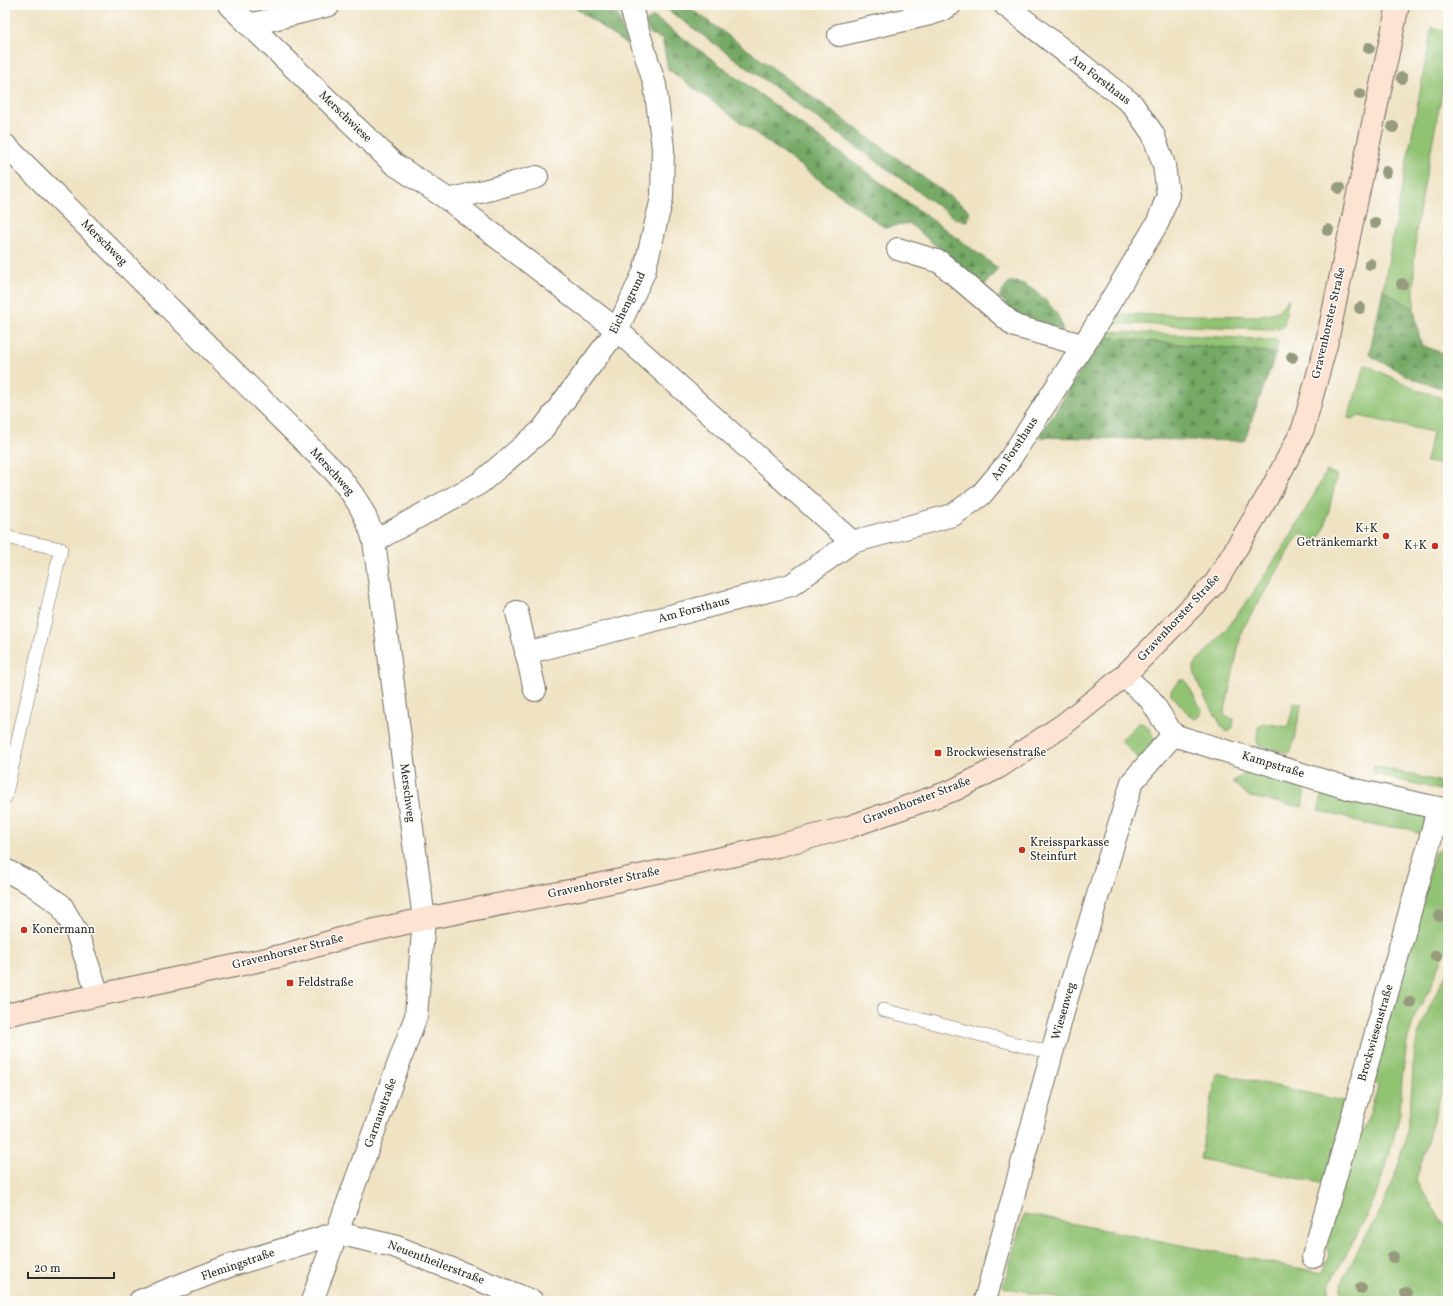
<svg xmlns="http://www.w3.org/2000/svg" width="1453" height="1306" viewBox="0 0 1453 1306" font-family="Vollkorn,serif">
<defs>
<pattern id="forest-firs" width="22" height="20" patternUnits="userSpaceOnUse"><rect width="22" height="20" fill="#75a965"/><path d="M5 1l3.5 6h-7zM16 11l3.5 6h-7z" fill="#608a53"/></pattern>
</defs>
<rect width="100%" height="100%" fill="#fdfcf7"/>
<filter id="ink" filterUnits="userSpaceOnUse"><feTurbulence type="fractalNoise" baseFrequency=".025" numOctaves="2"/><feDisplacementMap in="SourceGraphic" scale="8" xChannelSelector="R" yChannelSelector="G"/><feConvolveMatrix kernelMatrix="1 2 1 2 8 2 1 2 1" color-interpolation-filters="sRGB"/></filter>
<filter id="wash" filterUnits="userSpaceOnUse"><feTurbulence type="fractalNoise" baseFrequency=".012" numOctaves="4" result="noise"/><feDisplacementMap in="SourceGraphic" scale="16" xChannelSelector="R" yChannelSelector="G"/><feGaussianBlur stdDeviation="0.9" result="paint"/><feColorMatrix in="noise" values="0 0 0 0 0 0 0 0 0 0 0 0 0 0 0 0 0 1.4 0 .05"/><feComposite in="paint" operator="in"/></filter>
<g filter="url(#wash)">
<rect width="100%" height="100%" fill="#efe3c4"/>
<g fill="#92c373" stroke="#5e774f">
<path d="M 1432,27 L 1448,32 L 1448,77 L 1443,87 L 1417,223 L 1414,263 L 1414,309 L 1383,290 Z"/>
<path d="M 1289,298 L 1284,324 L 1282,328 L 1270,329 L 1109,323 L 1116,314 L 1257,316 L 1278,311 Z"/>
<path d="M 1106,331 L 1275,340 L 1278,341 L 1276,353 L 1102,337 Z"/>
<path d="M 1365,365 L 1421,391 L 1437,396 L 1448,402 L 1448,466 L 1426,462 L 1432,432 L 1359,416 L 1354,419 L 1348,418 Z"/>
<path d="M 1326,471 L 1337,475 L 1325,527 L 1317,542 L 1300,533 L 1242,630 L 1224,716 L 1234,719 L 1233,727 L 1230,731 L 1227,732 L 1224,730 C 1216,716 1192,680 1194,665 L 1222,634 L 1251,596 L 1288,540 L 1315,493 Z"/>
<path d="M 1180,680 L 1185,680 L 1202,710 L 1201,715 L 1196,719 L 1192,718 L 1171,694 L 1171,690 Z"/>
<path d="M 1294,703 L 1302,704 L 1291,752 L 1288,753 L 1259,746 L 1257,740 L 1258,727 L 1264,723 L 1288,727 Z"/>
<path d="M 1138,723 C 1148,723 1151,732 1155,740 L 1142,762 L 1123,743 L 1121,740 Z"/>
<path d="M 1374,766 L 1445,783 L 1448,773 L 1448,792 L 1372,773 Z"/>
<path d="M 1250,770 L 1301,782 L 1305,790 L 1302,807 L 1250,797 L 1232,782 Z"/>
<path d="M 1323,788 L 1421,811 L 1428,824 L 1424,833 L 1416,833 L 1410,829 L 1364,824 L 1343,816 L 1319,811 Z"/>
<path d="M 1442,849 L 1448,850 L 1448,944 L 1430,989 L 1415,1015 L 1407,1043 L 1402,1078 L 1400,1114 L 1386,1167 L 1372,1205 L 1355,1238 L 1330,1283 L 1328,1301 L 1070,1301 L 1003,1287 L 1024,1214 L 1323,1273 L 1329,1254 L 1323,1241 L 1354,1135 L 1365,1128 L 1378,1087 L 1371,1075 L 1435,852 Z"/>
<path d="M 1448,970 L 1448,1068 L 1416,1181 L 1448,1231 L 1448,1301 L 1341,1301 C 1334,1280 1374,1227 1383,1205 C 1393,1182 1403,1155 1407,1130 C 1410,1115 1411,1100 1412,1085 C 1413,1069 1413,1055 1417,1040 C 1424,1015 1437,993 1448,970 Z"/>
<path d="M 1217,1073 L 1348,1102 L 1325,1184 L 1200,1159 Z"/>
</g>
<g fill="url(#forest-firs)" stroke="#506a48">
<path d="M 571,5 L 615,5 L 627,45 Z"/>
<path d="M 661,5 L 686,5 L 970,211 L 968,221 L 956,219 Z"/>
<path d="M 654,17 L 998,268 L 984,286 L 909,223 L 885,228 L 668,69 L 662,39 L 651,35 L 645,22 Z"/>
<path d="M 1009,282 C 1012,282 1018,282 1021,283 C 1036,289 1064,314 1062,331 L 1021,318 L 999,297 Z"/>
<path d="M 1383,290 L 1414,309 L 1421,345 L 1448,355 L 1448,390 L 1415,380 L 1369,355 Z"/>
<path d="M 1102,337 L 1276,353 L 1244,441 L 1039,437 Z"/>
</g>
</g>
<g filter="url(#ink)">
<g fill="none" stroke-linecap="round" stroke-linejoin="round">
<g stroke="#706b61" stroke-width="14">
<g id="lane">
<path d="M 5,537 L 61,549 L 5,798"/>
<path d="M 883,1010 L 1052,1053"/>
</g>
</g>
<g stroke="#706b61" stroke-width="24">
<g id="street">
<path d="M 229,5 L 394,164 L 449,200 L 617,330 L 852,542 L 953,515 L 981,495 L 1006,465 L 1095,327 L 1158,222 L 1168,195 L 1164,165 L 1153,134 L 1132,104 L 1005,5"/>
<path d="M 249,25 L 329,5"/>
<path d="M 839,35 L 930,14 L 942,10 L 950,5"/>
<path d="M 5,145 L 336,473 C 355,496 366,512 374,541 L 424,919 L 416,1016 L 312,1301"/>
<path d="M 449,200 L 537,177"/>
<path d="M 898,249 L 940,262 L 1015,326 L 1082,345"/>
<path d="M 374,541 L 480,483 L 542,430 L 617,330 L 644,272 L 662,198 L 663,148 L 655,85 L 630,5"/>
<path d="M 517,612 L 535,690"/>
<path d="M 526,653 L 791,585 L 852,542"/>
<path d="M 1124,676 L 1150,699 L 1173,735 L 1351,789 L 1438,808 L 1448,812"/>
<path d="M 5,870 L 30,883 L 61,905 L 77,933 L 98,994"/>
<path d="M 1313,1257 L 1429,844 L 1438,808"/>
<path d="M 140,1301 L 229,1266 L 337,1233 L 394,1246 L 532,1301"/>
<path d="M 985,1301 L 1066,1001 L 1132,782 L 1173,735"/>
</g>
</g>
<g stroke="#706b61" stroke-width="24">
<path id="secondary" d="M 5,1015 L 248,963 L 284,955 L 357,934 L 424,919 L 574,890 L 777,846 L 849,827 L 954,790 L 999,767 L 1063,725 L 1124,676 L 1216,582 L 1270,492 L 1303,429 L 1327,341 L 1398,5"/>
</g>
<use href="#lane" stroke="#fff" stroke-width="13"/>
<use href="#street" stroke="#fff" stroke-width="22"/>
<use href="#secondary" stroke="#fde3d1" stroke-width="22"/>
</g>
<g fill="#979b7e">
<circle cx="1369" cy="48" r="6"/>
<circle cx="1402" cy="78" r="6"/>
<circle cx="1360" cy="94" r="6"/>
<circle cx="1393" cy="127" r="6"/>
<circle cx="1386" cy="172" r="6"/>
<circle cx="1339" cy="188" r="6"/>
<circle cx="1375" cy="223" r="6"/>
<circle cx="1328" cy="230" r="6"/>
<circle cx="1370" cy="264" r="6"/>
<circle cx="1402" cy="284" r="6"/>
<circle cx="1360" cy="308" r="6"/>
<circle cx="1292" cy="357" r="6"/>
<circle cx="1439" cy="916" r="6"/>
<circle cx="1436" cy="956" r="6"/>
<circle cx="1410" cy="1002" r="6"/>
<circle cx="1393" cy="1257" r="6"/>
<circle cx="1361" cy="1288" r="6"/>
<circle cx="1406" cy="1293" r="6"/>
</g>
</g>
<g fill="#c8321e" stroke="#fdfcf7" stroke-width="1.5">
<circle cx="1386" cy="536" r="4"/>
<circle cx="1435" cy="546" r="4"/>
<rect x="934" y="749" width="8" height="8" rx="2"/>
<circle cx="1022" cy="850" r="4"/>
<circle cx="24" cy="930" r="4"/>
<rect x="286" y="979" width="8" height="8" rx="2"/>
</g>
<g text-anchor="middle" dominant-baseline="central" stroke-width="3" stroke-linejoin="round" paint-order="stroke">
<g font-size="12" fill="#2b2b2b" stroke="#fdfcf7">
<text transform="translate(1100 80) rotate(38)">Am Forsthaus</text>
<text transform="translate(345 117) rotate(44)">Merschwiese</text>
<text transform="translate(104 243) rotate(45)">Merschweg</text>
<text transform="translate(628 303) rotate(-64)">Eichengrund</text>
<text transform="translate(1329 323) rotate(-77)">Gravenhorster Straße</text>
<text transform="translate(1015 449) rotate(-56)">Am Forsthaus</text>
<text transform="translate(332 472) rotate(48)">Merschweg</text>
<text transform="translate(694 610) rotate(-15)">Am Forsthaus</text>
<text transform="translate(1179 618) rotate(-47)">Gravenhorster Straße</text>
<text transform="translate(1273 765) rotate(17)">Kampstraße</text>
<text transform="translate(407 793) rotate(83)">Merschweg</text>
<text transform="translate(917 801) rotate(-21)">Gravenhorster Straße</text>
<text transform="translate(604 883) rotate(-12)">Gravenhorster Straße</text>
<text transform="translate(288 952) rotate(-14)">Gravenhorster Straße</text>
<text transform="translate(1064 1011) rotate(-74)">Wiesenweg</text>
<text transform="translate(1376 1033) rotate(-74)">Brockwiesenstraße</text>
<text transform="translate(381 1113) rotate(-70)">Garnaustraße</text>
<text transform="translate(436 1263) rotate(21)">Neuentheilerstraße</text>
<text transform="translate(238 1265) rotate(-19)">Flemingstraße</text>
</g>
<g font-size="12" fill="#2b2b2b" stroke="#fdfcf7" text-anchor="start">
<text x="1378" y="529" text-anchor="end">K+K<tspan x="1378" dy="14">Getränkemarkt</tspan></text>
<text x="1427" y="546" text-anchor="end">K+K</text>
<text x="946" y="753">Brockwiesenstraße</text>
<text x="1030" y="843">Kreissparkasse<tspan x="1030" dy="14">Steinfurt</tspan></text>
<text x="32" y="930">Konermann</text>
<text x="298" y="983">Feldstraße</text>
</g>
</g>
<rect width="1453" height="1306" fill="none" stroke="#fdfcf7" stroke-width="20"/>
<path d="M28 1272v6h86v-6" fill="none" stroke="#2b2b2b" stroke-width="2"/>
<text x="34" y="1272" font-size="12" fill="#2b2b2b" stroke="#fdfcf7" stroke-width="3" paint-order="stroke">20 m</text>
</svg>
